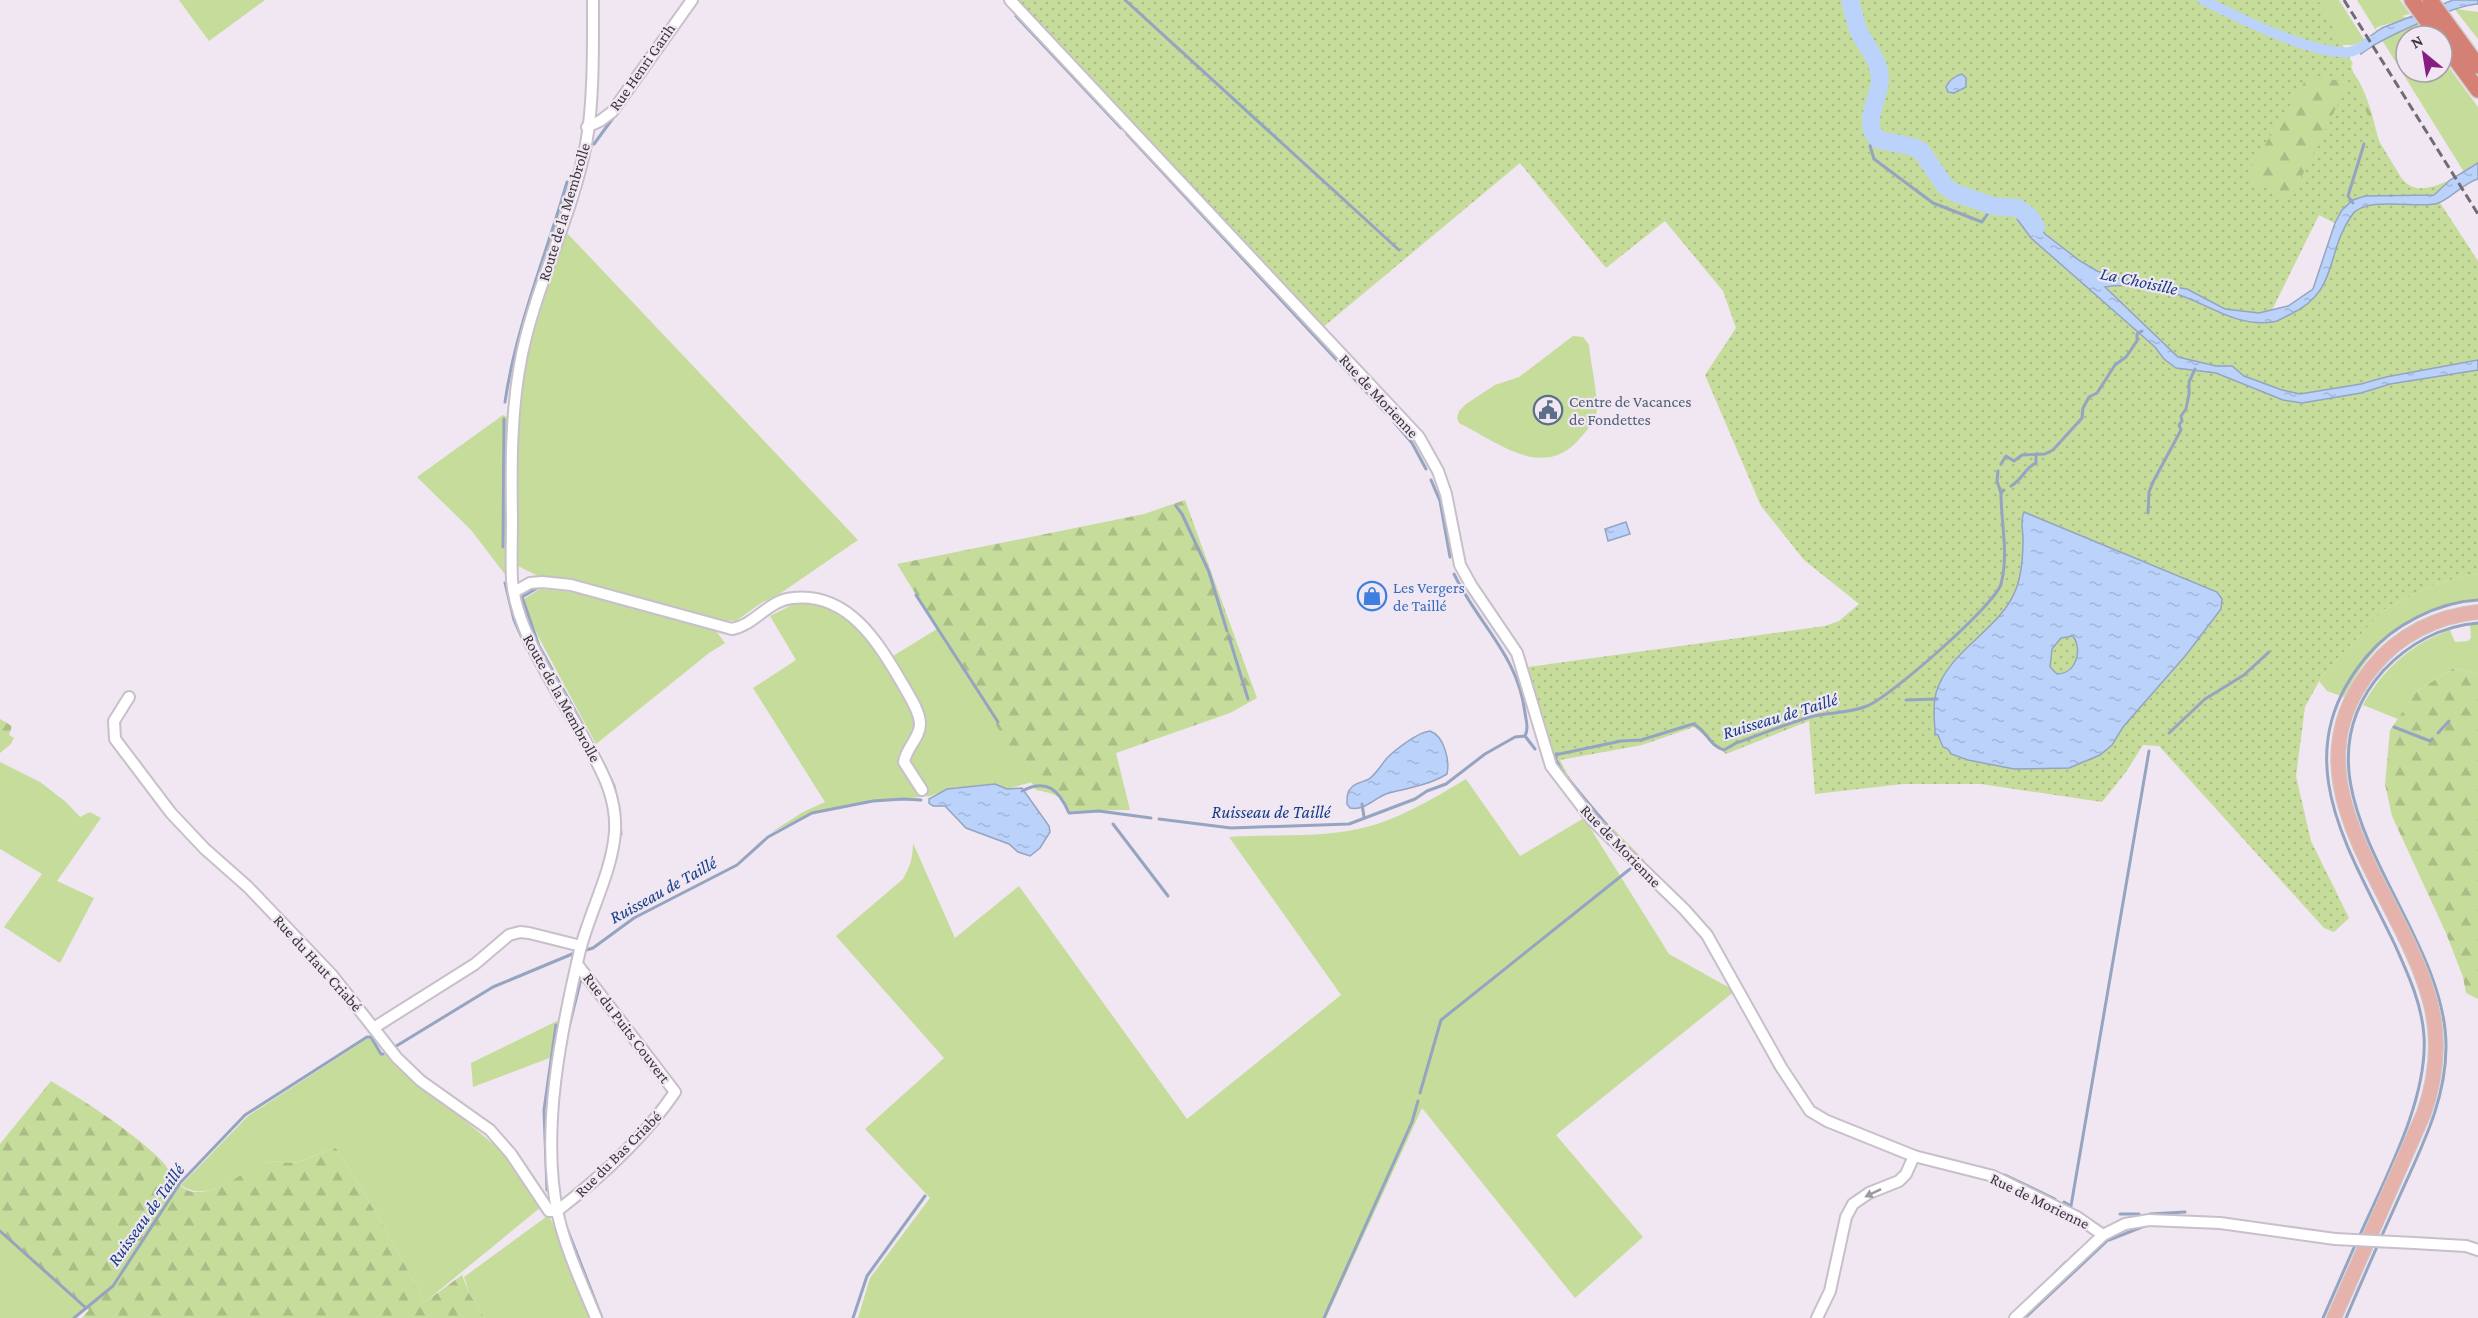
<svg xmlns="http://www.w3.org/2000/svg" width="2478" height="1318" viewBox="0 0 2478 1318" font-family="'Crimson Pro',serif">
<defs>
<pattern id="forest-firs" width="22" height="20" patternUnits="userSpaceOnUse" patternTransform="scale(1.5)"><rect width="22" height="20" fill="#c6dc9b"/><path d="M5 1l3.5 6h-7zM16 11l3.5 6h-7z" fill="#abbd86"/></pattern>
<pattern id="park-dots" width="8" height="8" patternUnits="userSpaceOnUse" patternTransform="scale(1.5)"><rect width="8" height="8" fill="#c6dc9b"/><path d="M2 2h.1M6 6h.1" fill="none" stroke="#abbd86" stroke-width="1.8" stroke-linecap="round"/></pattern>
<pattern id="water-ripples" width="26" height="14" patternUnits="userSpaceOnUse" patternTransform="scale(1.5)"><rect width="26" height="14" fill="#bbd3fb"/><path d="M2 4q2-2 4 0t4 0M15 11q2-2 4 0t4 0" fill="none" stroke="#a2b6d8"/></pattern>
</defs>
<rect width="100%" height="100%" fill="#f0e7f2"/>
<g fill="#c6dc9b">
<path d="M 179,0 L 265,0 L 209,41 Z"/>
<path d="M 2216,0 L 2339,0 L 2365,41 L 2353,45 L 2342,45 Z"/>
<path d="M 2357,0 L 2400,0 L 2410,14 L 2402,16 L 2409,19 L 2380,26 L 2376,28 L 2377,32 Z"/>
<path d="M 2456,9 L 2478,12 L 2478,39 L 2456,11 Z"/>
<path d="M 2418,24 L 2426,36 L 2406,36 L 2406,72 L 2442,72 L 2442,58 L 2478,107 L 2478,163 L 2464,172 L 2382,40 Z"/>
<path d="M 567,233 L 858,540 L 778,595 L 761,603 L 736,621 L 719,620 L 585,582 L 542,578 L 518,566 C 517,508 515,449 522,391 C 529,337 549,285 567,233 Z"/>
<path d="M 1573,336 L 1583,337 L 1589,345 C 1591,366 1597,389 1597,409 C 1596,420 1588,429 1581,437 C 1545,482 1499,443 1459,423 L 1457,418 L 1459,411 L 1466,404 L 1495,385 L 1519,377 Z"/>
<path d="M 503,415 L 507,417 L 504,484 L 507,577 L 471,530 L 417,477 Z"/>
<path d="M 2478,573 L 2478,600 C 2414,604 2372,642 2344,697 L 2327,691 L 2319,681 L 2322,676 L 2383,610 L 2434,584 Z"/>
<path d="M 540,589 L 583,593 L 701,625 L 716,631 L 725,643 L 709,653 L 596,744 L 538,636 L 522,600 Z"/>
<path d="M 806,598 L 840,607 L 888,659 L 937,629 L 1032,782 L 1007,789 L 989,784 L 971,788 L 955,787 L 927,797 L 926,789 L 920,791 L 922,797 L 873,801 L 812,813 L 770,833 L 803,812 L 825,802 L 753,688 L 796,660 L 770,616 Z"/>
<path d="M 2478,624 L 2478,674 L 2454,668 L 2417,691 L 2398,719 L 2363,705 C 2384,668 2410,645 2450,630 L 2455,642 L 2468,641 L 2471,638 L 2470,625 Z"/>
<path d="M 0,762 L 40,782 L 66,802 L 80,817 L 90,812 L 101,818 L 57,881 L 94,898 L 60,963 L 4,927 L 42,874 L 0,849 Z"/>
<path d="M 1466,779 L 1520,856 L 1584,818 L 1669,954 L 1735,991 L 1556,1135 L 1643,1237 L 1575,1298 L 1422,1108 L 1326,1318 L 858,1318 L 870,1278 L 930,1198 L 865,1129 L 944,1058 L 836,936 L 903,879 C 910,867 913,857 913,843 L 955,938 L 1019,886 L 1187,1119 L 1341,995 L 1229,837 C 1271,834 1316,838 1358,829 C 1396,821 1433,799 1466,779 Z"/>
<path d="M 559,1020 L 552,1057 L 473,1087 L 471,1063 Z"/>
<path d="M 370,1037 L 381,1054 L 385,1054 L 498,1148 L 513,1164 L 541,1207 L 425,1302 L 382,1223 L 336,1148 C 322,1151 311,1159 297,1162 C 288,1165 278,1160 270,1162 C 242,1169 209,1206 181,1185 L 248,1116 Z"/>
<path d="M 546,1217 L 549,1217 L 552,1221 L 589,1318 L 485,1318 L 469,1293 L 464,1277 Z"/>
<path d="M 0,1231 L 86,1307 L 73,1318 L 0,1318 Z"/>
</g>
<g fill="url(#forest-firs)">
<path d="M 2100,0 L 2349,67 C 2369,91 2372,118 2381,147 L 2335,223 L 2142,126 Z"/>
<path d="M 1185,500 L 1257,698 L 1230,713 L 1116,753 L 1130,810 L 1070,811 C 1060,794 1055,794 1036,790 L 897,564 L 1144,514 Z"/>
<path d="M 2454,668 L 2478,674 L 2478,999 L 2466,993 L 2463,977 L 2446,933 L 2392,816 L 2385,784 L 2390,730 L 2417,691 Z"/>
<path d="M 0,719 L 12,726 L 9,735 L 14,738 L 11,744 L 0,753 Z"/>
<path d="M 51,1081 C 89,1104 127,1128 159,1158 C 170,1168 178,1191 194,1192 C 223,1194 244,1167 271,1162 C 279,1160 288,1165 298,1162 C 311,1159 322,1151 336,1148 L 382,1223 L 425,1302 L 462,1275 L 469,1293 L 485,1318 L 82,1318 L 89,1310 L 0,1231 L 0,1144 Z"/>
</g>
<path fill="url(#park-dots)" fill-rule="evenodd" d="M 1018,0 L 2318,0 L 2353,64 L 2351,66 L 2373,131 L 2402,179 C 2416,195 2433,187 2450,180 L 2435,195 L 2478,261 L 2478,573 L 2434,584 L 2383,610 L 2322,676 L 2305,707 L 2296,776 L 2311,841 L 2349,918 L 2334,932 L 2324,928 L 2159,746 L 2143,745 L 2126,772 L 2102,802 L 1981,784 L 1903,784 L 1815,794 L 1809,721 L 1726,754 L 1694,727 L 1642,745 L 1560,760 C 1577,797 1617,831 1645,861 L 1644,862 L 1594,811 L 1552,756 L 1528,667 L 1825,626 L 1839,621 L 1859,604 L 1804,560 L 1761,506 L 1705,375 L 1736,328 L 1723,291 L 1665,221 L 1606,268 L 1520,163 L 1322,328 ZM 2308,76 L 2349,82 L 2290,200 L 2245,177 ZM 2319,215 L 2335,223 L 2313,289 L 2293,304 L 2271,312 Z"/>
<g fill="url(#water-ripples)" stroke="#94a4c1" stroke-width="1.5" fill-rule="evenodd">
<path d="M 2453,0 L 2478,0 L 2478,4 C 2455,5 2379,39 2361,54 L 2359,44 L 2382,28 Z"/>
<path d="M 1962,74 L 1966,78 L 1966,87 L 1954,93 L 1948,92 L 1946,87 C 1949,80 1955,76 1962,74 Z"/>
<path d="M 2478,163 L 2478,179 C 2461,184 2448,202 2435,204 C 2414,208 2365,196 2352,215 C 2325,252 2340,292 2289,315 C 2284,317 2278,322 2272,322 C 2238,327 2211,306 2182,296 C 2159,288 2129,283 2105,287 L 2178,357 L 2216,366 L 2232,366 L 2244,376 L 2282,390 L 2300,394 L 2361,384 L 2386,377 L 2478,360 L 2478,370 L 2390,384 L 2361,393 L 2302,403 L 2283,400 L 2216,373 L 2176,368 L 2164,359 L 2155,347 L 2031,238 L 2017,219 L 2021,207 L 2029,212 L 2045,234 L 2080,261 L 2097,271 L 2120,279 L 2187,289 L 2225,309 L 2259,313 L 2288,306 L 2313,289 L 2335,223 L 2342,210 L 2353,200 L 2365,196 L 2434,195 L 2450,180 Z"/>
<path d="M 2024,512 L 2217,592 L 2222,599 L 2221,609 L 2186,655 L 2123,727 L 2112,745 L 2100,755 L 2069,768 L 2014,769 L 1968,760 L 1951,754 L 1948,749 L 1943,747 L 1938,735 L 1935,734 C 1935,721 1932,707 1936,693 C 1949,649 2001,630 2016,589 C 2022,574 2023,555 2023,539 C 2023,530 2020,521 2024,512 ZM 2073,636 C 2083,650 2076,674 2057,674 L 2050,667 L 2052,649 L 2061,638 Z"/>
<path d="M 1626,522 L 1630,534 L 1608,541 L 1605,529 Z"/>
<path d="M 1430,731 C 1444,736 1450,760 1447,774 C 1429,785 1409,788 1389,793 C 1374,797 1367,811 1350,808 L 1347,804 C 1347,797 1347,791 1352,787 C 1357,782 1364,782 1369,779 C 1377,773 1381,765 1387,758 C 1395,750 1418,732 1430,731 Z"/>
<path d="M 995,784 L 1007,789 L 1022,788 L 1049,826 L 1050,832 L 1040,848 L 1030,856 L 1018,852 L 1009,844 L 966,828 L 945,806 L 933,806 L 929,803 L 929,799 L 947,789 Z"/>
</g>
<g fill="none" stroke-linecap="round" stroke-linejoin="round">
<g stroke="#94a4c1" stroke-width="3">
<path d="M 1125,0 L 1399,250"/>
<path d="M 1016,16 L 1121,128"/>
<path d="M 1127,134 L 1385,412"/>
<path d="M 1876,137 L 1870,146 L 1874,159 L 1933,203 L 1982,222 L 1993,206"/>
<path d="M 594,144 L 616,114"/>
<path d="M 2353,203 L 2348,196 L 2364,144"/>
<path d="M 505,402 C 516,326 546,256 567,182"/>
<path d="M 1394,422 L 1412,443 L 1426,469"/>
<path d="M 2001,464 L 2006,456 L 2014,461 L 2022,455 L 2045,454 L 2053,450 L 2082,418 L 2083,408 L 2089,397 L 2097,393 L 2115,365 L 2126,357 L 2137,341 L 2137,334 L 2142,331"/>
<path d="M 1998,471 L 1997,481 L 2001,493"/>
<path d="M 1431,480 L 1440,501 L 1450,557"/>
<path d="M 2011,486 C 2022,480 2025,468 2036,463 L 2036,455"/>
<path d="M 1176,506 L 1182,514 L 1209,572 L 1227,631"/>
<path d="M 2148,513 L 2149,492 L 2153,482 L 2181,430 L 2179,425 L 2182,421 L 2181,416 L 2186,409 L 2189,394 L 2189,382 L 2195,369"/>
<path d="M 503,547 L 504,419"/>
<path d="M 1454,574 C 1478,624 1518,655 1525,713 C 1526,721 1529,728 1525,736"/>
<path d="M 505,583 L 514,620 L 527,649"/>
<path d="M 539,587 L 522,597 L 539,646 L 584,727"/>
<path d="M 916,595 L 998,722"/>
<path d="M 1229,637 L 1248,699"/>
<path d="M 1906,700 L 1937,699"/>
<path d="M 2394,727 L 2430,741 L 2432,739"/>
<path d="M 2169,733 L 2205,699 L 2244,675 L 2269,652"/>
<path d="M 2438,733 L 2449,721"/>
<path d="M 594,745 L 614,786 L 619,810"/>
<path d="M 1556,754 L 1556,760 L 1563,773"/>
<path d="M 1550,756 L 1621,741 L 1641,740 L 1693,724 C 1706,729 1710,747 1724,750 L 1736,743 C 1762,734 1788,723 1814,716 C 1832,712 1850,713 1867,706 C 1890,697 1995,605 2001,584 C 2009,554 2001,524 2001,493 L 2004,490"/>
<path d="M 1569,780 L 1615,835"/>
<path d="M 1022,791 C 1047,778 1059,790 1069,813 L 1099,811 L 1151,818"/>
<path d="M 1362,804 L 1364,817"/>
<path d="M 1159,819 L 1231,828 L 1349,824 L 1415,799 L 1427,791 L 1446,784 L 1485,754 L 1515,737 L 1525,736 L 1535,749"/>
<path d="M 1113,824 L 1168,896"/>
<path d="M 620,825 L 621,834"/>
<path d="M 583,951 L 593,948 L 634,918 L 737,865 L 768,837 L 812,813 L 873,801 L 903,799 L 921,800"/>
<path d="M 568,1031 L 581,979"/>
<path d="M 393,1048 L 493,987 L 577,952"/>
<path d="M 1420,1093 L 1441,1020 L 1630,869"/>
<path d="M 2005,1175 L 2055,1199"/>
<path d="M 547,1190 L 544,1110 L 556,1025"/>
<path d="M 2017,1193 L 2059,1216"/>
<path d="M 2064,1202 L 2071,1206 L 2149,751"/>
<path d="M 2120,1214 L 2139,1214"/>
<path d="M 2150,1214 L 2185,1212"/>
<path d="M 0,1231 L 86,1308"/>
<path d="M 568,1231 L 602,1318"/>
<path d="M 2359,1237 C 2385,1178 2428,1100 2424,1036 C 2422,1004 2408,974 2395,945 C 2349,848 2283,756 2367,656 C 2393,625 2438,602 2478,600"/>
<path d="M 2109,1240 L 2147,1225"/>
<path d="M 2072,1257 L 2080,1250"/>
<path d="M 2040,1288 L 2066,1262"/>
<path d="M 2027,1316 L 2109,1239"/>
<path d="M 74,1318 L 113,1286 L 180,1183 L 245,1115 L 367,1037 L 371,1037 L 381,1054 L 383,1054"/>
<path d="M 853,1318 L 867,1276 L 925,1196"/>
<path d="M 1324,1318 L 1412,1122 L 1418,1101"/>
<path d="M 2323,1318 L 2356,1243"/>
<path d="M 2346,1318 C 2364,1276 2382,1235 2401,1193 C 2422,1146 2446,1100 2446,1047 C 2447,921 2277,790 2383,671 C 2408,644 2441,626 2478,623"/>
</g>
<path stroke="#bbd3fb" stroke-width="10" d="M 2203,0 C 2237,17 2312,55 2349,52 C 2357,51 2364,45 2370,41"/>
<path stroke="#bbd3fb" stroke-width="18" d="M 1850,0 C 1853,10 1855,22 1859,32 C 1867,48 1879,59 1880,78 C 1880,99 1860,124 1879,140 L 1914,147 L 1922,152 L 1945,186 L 1955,193 L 1993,206 L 2018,208 L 2030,217 L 2036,227"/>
<g stroke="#c7bfc9" stroke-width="14">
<g id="minor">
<path d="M 593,0 C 593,43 594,102 586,144 C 572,216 537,283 522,354 C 511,408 511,464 512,519 C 512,539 511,560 512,580 C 516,633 561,696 586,742 C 602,771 617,797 615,832 C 612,872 590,911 580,950 C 561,1031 540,1132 558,1215 C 566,1250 582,1284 596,1318"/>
<path d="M 1010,0 L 1419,437 L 1438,471 L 1446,494 L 1460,565 L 1471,585 L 1517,653 L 1551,766 L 1593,821 L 1684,909 L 1707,935 L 1781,1067 L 1810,1111 L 1827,1121 L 1914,1156 L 1993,1176 L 2077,1217 L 2103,1235"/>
<path d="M 587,127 L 600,121 L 612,112 L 692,0"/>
<path d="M 514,592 L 530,583 L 542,582 L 571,585 L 732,629 C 755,625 768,600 793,598 C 848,592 878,642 902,683 C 908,694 920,711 920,724 C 920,738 906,748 904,762 L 922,790"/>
<path d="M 129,697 L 114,721 L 115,739 L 171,813 L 205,849 L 248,887 L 332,975 L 397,1058 L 421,1081 L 490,1130 L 511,1154 L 549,1211 L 557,1211 C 601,1177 644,1138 675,1092 L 577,964"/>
<path d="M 375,1027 L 475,964 L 509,935 L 520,932 L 529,933 L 581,946"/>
<path d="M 2414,1243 L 2466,1246 L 2478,1250"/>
<path d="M 1817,1318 L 1830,1291 L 1846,1217 L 1853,1204 L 1869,1193 L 1899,1181 L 1906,1174 L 1914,1156"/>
<path d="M 2015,1318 L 2103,1235 L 2125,1224 L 2149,1220 L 2220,1223 L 2335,1239"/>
</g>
</g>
<g stroke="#cccbcc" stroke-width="16">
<path id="major" d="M 2334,1318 L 2424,1113 C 2436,1078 2440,1041 2431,1005 C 2404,893 2279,783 2372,668 C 2398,635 2437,616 2478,612"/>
</g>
<g stroke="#cccbcc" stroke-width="18">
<g id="highway">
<path d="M 2412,0 L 2438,36"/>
<path d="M 2430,0 L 2478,66"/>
<path d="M 2442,41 L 2478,90"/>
</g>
</g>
<use href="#minor" stroke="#fff" stroke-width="10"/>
<use href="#major" stroke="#e5b3ac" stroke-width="14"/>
<use href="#highway" stroke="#d48075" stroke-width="15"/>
<path stroke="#716c72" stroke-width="3" stroke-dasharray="9 4.5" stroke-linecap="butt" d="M 2344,0 L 2478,214"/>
<g stroke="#c7bfc9" stroke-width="14" stroke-linecap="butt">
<path id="minor-bridge" d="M 2335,1239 L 2414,1243"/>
</g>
<use href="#minor-bridge" stroke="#fff" stroke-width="10"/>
</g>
<defs><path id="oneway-solid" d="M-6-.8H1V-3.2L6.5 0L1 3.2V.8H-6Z" transform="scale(1.5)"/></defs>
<use fill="#9c9a9d" href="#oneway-solid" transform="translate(1873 1193) rotate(154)"/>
<defs>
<g id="civic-ring" transform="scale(1.5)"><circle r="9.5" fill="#f0e7f2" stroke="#5c6f8a" stroke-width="1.5"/><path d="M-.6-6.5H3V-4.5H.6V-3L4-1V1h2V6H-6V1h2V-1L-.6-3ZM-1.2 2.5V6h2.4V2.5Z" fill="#5c6f8a"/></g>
<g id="shop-ring" transform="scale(1.5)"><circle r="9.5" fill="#f0e7f2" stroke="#3f7fe0" stroke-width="1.5"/><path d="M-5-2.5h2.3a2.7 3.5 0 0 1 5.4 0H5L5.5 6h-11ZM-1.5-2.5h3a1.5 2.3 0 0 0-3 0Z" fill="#3f7fe0"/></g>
</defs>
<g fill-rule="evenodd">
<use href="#civic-ring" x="1548" y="410"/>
<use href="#shop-ring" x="1372" y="596"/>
</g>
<g text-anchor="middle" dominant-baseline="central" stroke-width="4.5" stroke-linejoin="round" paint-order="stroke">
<g font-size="16" fill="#3a363b" stroke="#f0e7f2">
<text transform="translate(642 67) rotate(-55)">Rue Henri Garih</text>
<text transform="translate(564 212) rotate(-73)">Route de la Membrolle</text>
<text transform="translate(1379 396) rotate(47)">Rue de Morienne</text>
<text transform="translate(562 698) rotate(61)">Route de la Membrolle</text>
<text transform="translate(1621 846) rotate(46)">Rue de Morienne</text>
<text transform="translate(318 963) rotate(48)">Rue du Haut Criabé</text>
<text transform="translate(627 1028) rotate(53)">Rue du Puits Couvert</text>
<text transform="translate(618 1154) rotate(-45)">Rue du Bas Criabé</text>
<text transform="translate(2040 1201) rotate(26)">Rue de Morienne</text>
</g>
<g font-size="16" fill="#4e5e75" stroke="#f0e7f2" text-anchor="start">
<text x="1569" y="401">Centre de Vacances<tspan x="1569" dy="18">de Fondettes</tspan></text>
</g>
<g font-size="16" fill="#366cbe" stroke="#f0e7f2" text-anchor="start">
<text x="1393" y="587">Les Vergers<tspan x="1393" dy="18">de Taillé</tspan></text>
</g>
<g font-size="18" font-style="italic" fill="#143e87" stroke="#f0e7f2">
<text transform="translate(2139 281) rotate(12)">La Choisille</text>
<text transform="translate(1780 716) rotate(-17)">Ruisseau de Taillé</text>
<text x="1271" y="812">Ruisseau de Taillé</text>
<text transform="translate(663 890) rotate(-29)">Ruisseau de Taillé</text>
<text transform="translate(146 1215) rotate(-55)">Ruisseau de Taillé</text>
</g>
</g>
<g transform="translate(2424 54) rotate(330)"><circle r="28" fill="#f0e7f2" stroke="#a7a0a9" stroke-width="1.5"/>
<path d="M0-4.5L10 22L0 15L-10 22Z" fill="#891c81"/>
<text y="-9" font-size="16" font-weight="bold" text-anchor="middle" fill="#3a363b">N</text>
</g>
</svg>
